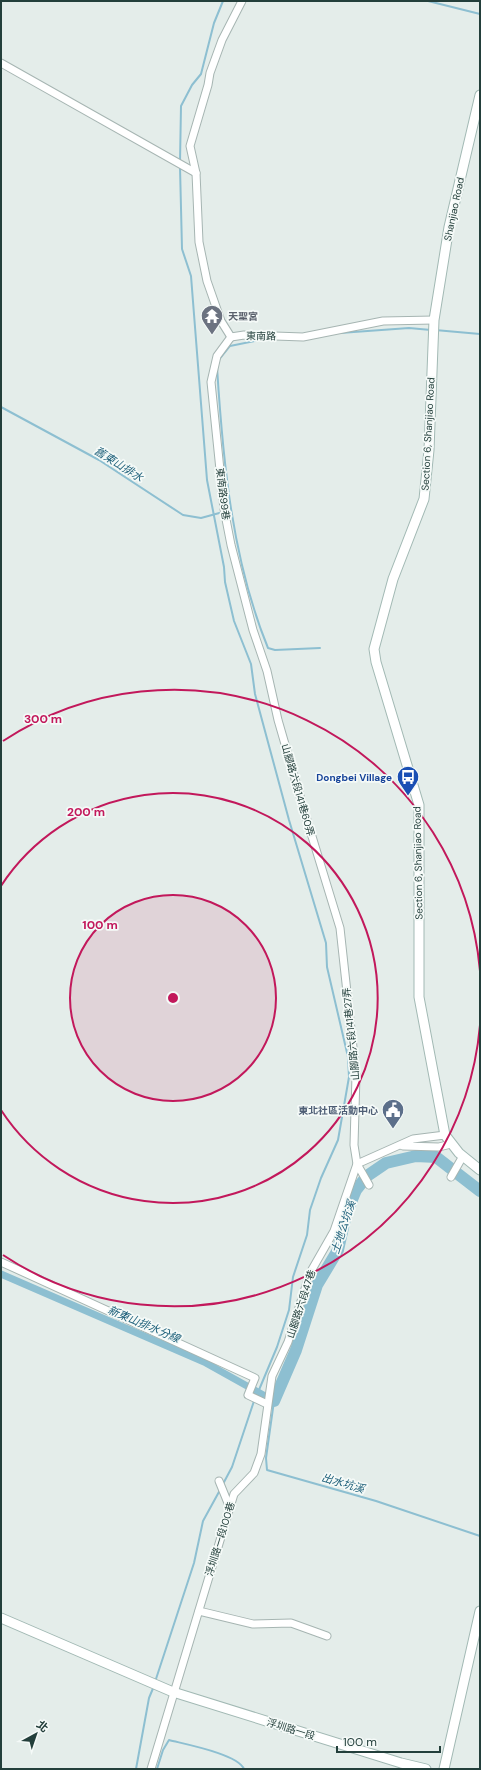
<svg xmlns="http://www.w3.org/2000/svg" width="481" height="1770" viewBox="0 0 481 1770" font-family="'DM Sans','Noto Sans TC',sans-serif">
<rect width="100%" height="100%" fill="#e4edea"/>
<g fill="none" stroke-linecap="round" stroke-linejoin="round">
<g stroke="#8dbfd1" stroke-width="2">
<path d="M 428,1 L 480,14"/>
<path d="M 180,162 L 181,106 L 192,85 L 201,74 L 214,23 L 223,1"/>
<path d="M 180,167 L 182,249 L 191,276 L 207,480 L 224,567 L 225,582 L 234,621 L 251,664 L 255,694 L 289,820 L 326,943 L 327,967 L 348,1057 L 349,1077 L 338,1140 L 321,1178 L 310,1210 L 307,1235 L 293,1277 L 289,1310 L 277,1347 L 256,1397"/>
<path d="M 435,330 L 480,334"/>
<path d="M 340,333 L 409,328 L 431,330"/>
<path d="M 218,361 L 230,346 L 264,339"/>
<path d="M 217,367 C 223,462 232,560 268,648 L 275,650 L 320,648"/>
<path d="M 1,407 L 99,460 L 183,515 L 201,518 L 223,512"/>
<path d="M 274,1401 L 266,1458 L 267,1470 L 376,1501 L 480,1536"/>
<path d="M 223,1484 L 232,1467 L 254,1401"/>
<path d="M 155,1682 L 194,1563 L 203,1521 L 220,1490"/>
<path d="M 136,1769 L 149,1698 L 154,1686"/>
<path d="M 157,1769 L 163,1750 L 169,1740 C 184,1744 238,1754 244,1769"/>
</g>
<path stroke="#8dbfd1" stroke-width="7" d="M 1,1274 L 204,1362 L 274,1401"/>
<path stroke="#8dbfd1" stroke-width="12" d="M 274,1401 L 296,1350 L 317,1285 L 338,1250 L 346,1214 L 356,1190 L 367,1176 L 386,1163 L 416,1156 L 436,1157 L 480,1191"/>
<g stroke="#a6b5b2" stroke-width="9">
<g id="street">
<path d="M 1,63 L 196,173"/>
<path d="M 231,337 L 217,356 L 211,382 L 224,509 L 231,545 L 253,630 L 267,671 L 278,720 L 307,820 L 340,928 L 356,1075 L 354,1145 L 357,1164 L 369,1185"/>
<path d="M 231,337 L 221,321 L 207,281 L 199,242 L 196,173 L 190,146 L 208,85 L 210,73 L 222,40 L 242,1"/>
<path d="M 231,337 L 244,335 L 303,337 L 383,321 L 434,320"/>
<path d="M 403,1146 L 439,1147 L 451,1144"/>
<path d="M 451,1177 L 463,1156"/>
<path d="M 1,1262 L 255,1378 L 248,1395 L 267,1404"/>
<path d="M 219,1481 L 230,1508"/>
<path d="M 199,1611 L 253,1624 L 291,1623 L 327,1636"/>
<path d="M 151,1769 L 234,1494 L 254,1473 L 261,1454 L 272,1376 L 288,1342 L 310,1273 L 334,1231 L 357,1164 L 413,1139 L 445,1135"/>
</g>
</g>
<g stroke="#a2b9b4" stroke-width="11">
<g id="secondary">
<path d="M 480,95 L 449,227 L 434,320 L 429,450 L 424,499 L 393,579 L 374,649 L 376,662 L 419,805 L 419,997 L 445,1135 L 459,1153 L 480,1170"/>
<path d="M 1,1618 L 173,1692 L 401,1763 L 426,1769"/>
<path d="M 444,1769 L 480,1611"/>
</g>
</g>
<use href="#street" stroke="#fff" stroke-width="7"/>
<use href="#secondary" stroke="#fff" stroke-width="9"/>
</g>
<circle cx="173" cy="998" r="103" fill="#c2185b" fill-opacity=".12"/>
<g fill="none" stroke="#c2185b" stroke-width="2">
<circle cx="173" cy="998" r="103"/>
<path d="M1 886A205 205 0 1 1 1 1110"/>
<path d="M480 1025A308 308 0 0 1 3 1255M3 741A308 308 0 0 1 480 971"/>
</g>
<defs>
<g id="temple-pin" transform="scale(1.15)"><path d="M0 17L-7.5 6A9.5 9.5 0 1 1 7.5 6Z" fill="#6b7280" stroke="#f5faf8"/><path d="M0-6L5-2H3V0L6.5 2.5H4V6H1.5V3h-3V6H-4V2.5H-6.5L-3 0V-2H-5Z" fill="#fff"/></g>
<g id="bus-pin" transform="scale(1.15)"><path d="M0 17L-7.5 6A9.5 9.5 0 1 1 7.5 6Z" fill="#1a4fb4" stroke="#f5faf8"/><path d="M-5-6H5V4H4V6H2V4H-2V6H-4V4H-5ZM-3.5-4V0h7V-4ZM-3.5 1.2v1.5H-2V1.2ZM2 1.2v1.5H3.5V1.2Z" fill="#fff"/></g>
<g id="civic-pin" transform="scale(1.15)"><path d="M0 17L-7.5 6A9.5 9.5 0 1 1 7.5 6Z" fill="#5c6f8a" stroke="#f5faf8"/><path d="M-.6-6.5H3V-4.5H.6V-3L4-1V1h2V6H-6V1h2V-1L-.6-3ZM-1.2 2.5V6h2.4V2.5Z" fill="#fff"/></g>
</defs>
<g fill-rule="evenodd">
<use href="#temple-pin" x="212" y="316"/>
<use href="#bus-pin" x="408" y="777"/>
<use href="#civic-pin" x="393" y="1110"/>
</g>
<g text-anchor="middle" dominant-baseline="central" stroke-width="3.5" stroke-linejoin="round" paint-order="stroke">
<g font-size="10" fill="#233f3b" stroke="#f5faf8">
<text transform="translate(454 209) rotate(-78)">Shanjiao Road</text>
<text transform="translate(261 336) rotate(1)">東南路</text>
<text transform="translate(428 434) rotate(-87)">Section 6, Shanjiao Road</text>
<text transform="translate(223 494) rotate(83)">東南路99巷</text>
<text transform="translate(298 790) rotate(74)">山腳路六段141巷60弄</text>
<text transform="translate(418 863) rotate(-91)">Section 6, Shanjiao Road</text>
<text transform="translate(351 1034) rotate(-96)">山腳路六段141巷27弄</text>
<text transform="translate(301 1304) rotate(-72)">山腳路六段47巷</text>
<text transform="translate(220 1539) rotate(-73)">浮圳路一段100巷</text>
<text transform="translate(291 1729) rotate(17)">浮圳路一段</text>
</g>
<g font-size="10" font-weight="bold" fill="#5b616d" stroke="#f5faf8" text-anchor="start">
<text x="228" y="316">天聖宮</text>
</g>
<g font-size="10" font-weight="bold" fill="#164399" stroke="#f5faf8" text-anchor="end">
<text x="392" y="777">Dongbei Village</text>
</g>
<g font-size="10" font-weight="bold" fill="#4e5e75" stroke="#f5faf8" text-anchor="end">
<text x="378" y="1110">東北社區活動中心</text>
</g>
<g font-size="11" font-style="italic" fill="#1e607a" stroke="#f5faf8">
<text transform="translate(119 464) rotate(32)">舊東山排水</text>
<text transform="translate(343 1227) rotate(-72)">土地公坑溪</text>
<text transform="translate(144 1324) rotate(23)">新東山排水分線</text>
<text transform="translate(343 1483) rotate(16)">出水坑溪</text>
</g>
</g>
<circle cx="173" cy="998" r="6" fill="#c2185b" stroke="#f5faf8" stroke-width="2"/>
<g font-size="12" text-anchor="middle" font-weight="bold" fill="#c2185b" stroke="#f5faf8" stroke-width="3.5" stroke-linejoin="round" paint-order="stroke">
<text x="43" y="723">300 m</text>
<text x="86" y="816">200 m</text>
<text x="100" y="929">100 m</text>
</g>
<rect width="481" height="1770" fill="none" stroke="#233f3b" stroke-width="4"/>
<g transform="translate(36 1734) rotate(40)" stroke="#f5faf8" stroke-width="3" paint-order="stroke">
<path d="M0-3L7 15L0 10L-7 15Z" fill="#233f3b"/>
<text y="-6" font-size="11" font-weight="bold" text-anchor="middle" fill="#233f3b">北</text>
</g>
<path d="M337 1746v6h103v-6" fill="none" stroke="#233f3b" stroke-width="2"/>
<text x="343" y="1746" font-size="12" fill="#233f3b" stroke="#f5faf8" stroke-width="3" paint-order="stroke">100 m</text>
</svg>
